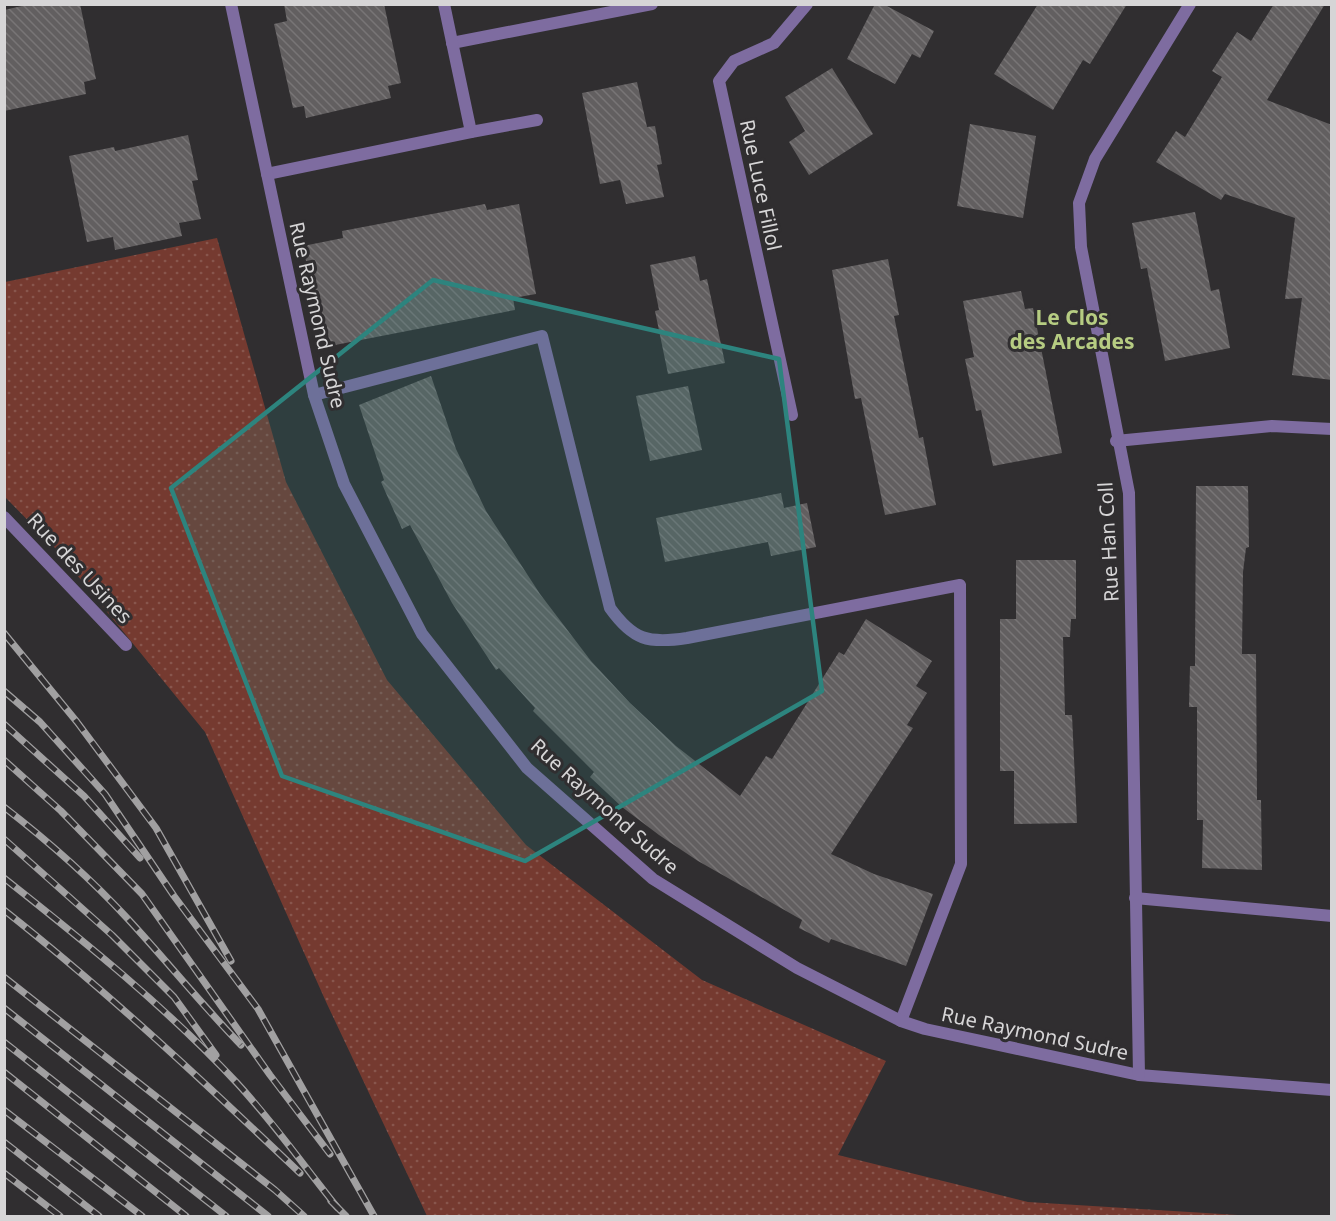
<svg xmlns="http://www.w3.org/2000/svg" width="1336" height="1221" viewBox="0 0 1336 1221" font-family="'Noto Sans',sans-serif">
<defs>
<pattern id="grass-dots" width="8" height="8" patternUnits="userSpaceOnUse" patternTransform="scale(1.5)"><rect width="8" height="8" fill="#753a30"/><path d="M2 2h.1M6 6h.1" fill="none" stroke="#88564d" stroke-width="1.8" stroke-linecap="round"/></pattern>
<pattern id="building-back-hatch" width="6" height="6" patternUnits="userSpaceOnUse" patternTransform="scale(1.5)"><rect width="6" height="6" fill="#625f60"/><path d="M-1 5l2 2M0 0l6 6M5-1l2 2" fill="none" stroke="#787576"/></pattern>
</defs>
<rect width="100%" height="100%" fill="#302e30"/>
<path fill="url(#grass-dots)" d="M 217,238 L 286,482 L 387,680 L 526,845 L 702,980 L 886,1061 L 838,1155 L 1028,1202 L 1254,1216 L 427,1216 L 327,1004 L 205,732 L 55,548 L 5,497 L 5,282 Z"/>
<g fill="url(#building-back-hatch)">
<path d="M 31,4 L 80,4 L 96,79 L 84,82 L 86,94 L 4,111 L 4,10 Z"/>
<path d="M 284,4 L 384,4 L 401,83 L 388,86 L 391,98 L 306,118 L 304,106 L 293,108 L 274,24 L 287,21 Z"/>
<path d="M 875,4 L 883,4 L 934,31 L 920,58 L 912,54 L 895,84 L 847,59 Z"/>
<path d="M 1038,4 L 1127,4 L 1090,64 L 1083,60 L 1053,110 L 994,74 Z"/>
<path d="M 1274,4 L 1325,4 L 1267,100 L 1332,125 L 1332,380 L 1292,375 L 1302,298 L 1285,299 L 1295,218 L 1225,194 L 1221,200 L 1156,162 L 1176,131 L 1185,137 L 1222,77 L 1212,71 L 1237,32 L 1251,41 Z"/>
<path d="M 832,68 L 873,134 L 809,175 L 789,142 L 805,131 L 785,97 Z"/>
<path d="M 637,82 L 647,127 L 655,126 L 662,164 L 657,165 L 664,197 L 626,204 L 620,180 L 600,184 L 582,93 Z"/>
<path d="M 970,124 L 1036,136 L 1023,218 L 957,206 Z"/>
<path d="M 188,135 L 198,180 L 192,181 L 201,219 L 179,223 L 182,236 L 115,250 L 113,237 L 87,242 L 69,156 L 114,147 L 115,151 Z"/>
<path d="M 485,204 L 487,210 L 519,204 L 536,294 L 513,298 L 515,310 L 330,346 L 328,334 L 321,335 L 303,246 L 343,238 L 342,231 Z"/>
<path d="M 1195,212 L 1211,291 L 1219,289 L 1230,348 L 1165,361 L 1147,268 L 1141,269 L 1132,223 Z"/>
<path d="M 695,256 L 700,281 L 707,279 L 725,363 L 668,374 L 655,311 L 659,310 L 650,265 Z"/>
<path d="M 888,259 L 899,315 L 894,316 L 919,438 L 923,437 L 936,505 L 885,515 L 861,398 L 855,399 L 832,270 Z"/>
<path d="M 1021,291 L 1025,309 L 1033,308 L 1062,453 L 993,466 L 981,410 L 976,411 L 965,359 L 974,357 L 963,301 Z"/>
<path d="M 431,376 L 456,449 L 486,511 L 540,594 L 591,661 L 630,703 L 676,746 L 740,796 L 766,756 L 772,759 L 839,652 L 844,655 L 866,619 L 932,661 L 916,686 L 927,693 L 907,725 L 913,728 L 831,854 L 874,874 L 933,894 L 906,966 L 831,939 L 829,943 L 799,928 L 802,920 L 698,861 L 659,835 L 622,807 L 590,777 L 594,772 L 533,711 L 535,708 L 499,668 L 496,670 L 452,603 L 410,525 L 402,529 L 381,482 L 384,480 L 359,405 Z"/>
<path d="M 688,386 L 702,450 L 650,461 L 636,396 Z"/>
<path d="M 1196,486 L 1248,486 L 1249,547 L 1246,548 L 1243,572 L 1242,654 L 1256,654 L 1257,800 L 1261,800 L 1262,870 L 1202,868 L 1203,820 L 1197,820 L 1197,707 L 1189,707 L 1190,666 L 1195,666 Z"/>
<path d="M 781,493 L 784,508 L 807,503 L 816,547 L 771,556 L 768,542 L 665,562 L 656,518 Z"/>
<path d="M 1016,560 L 1076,560 L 1076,619 L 1071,619 L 1070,637 L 1063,637 L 1065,715 L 1072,715 L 1077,823 L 1014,824 L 1014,771 L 1000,771 L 1000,619 L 1016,619 Z"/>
</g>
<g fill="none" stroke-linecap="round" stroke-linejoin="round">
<g stroke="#7e6ca0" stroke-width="12">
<path d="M 452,43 L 652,4"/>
<path d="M 471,132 L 537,120"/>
<path d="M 267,174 L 471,132 L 444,4"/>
<path d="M 314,395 L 542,336 L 610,608 C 633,640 648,644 687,638 L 960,585 L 961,864 L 901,1021"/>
<path d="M 4,517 L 126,645"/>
</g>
<g stroke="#7e6ca0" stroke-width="12">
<path d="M 231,4 L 314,395 L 344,484 L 422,634 L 527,768 L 653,879 L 797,968 L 901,1021 L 925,1029 L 1139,1075 L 1332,1090"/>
<path d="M 792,415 L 719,81 L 734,61 L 774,43 L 807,4"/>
<path d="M 1116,441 L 1272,426 L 1332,429"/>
<path d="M 1135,898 L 1332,916"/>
<path d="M 1139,1075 L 1129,493 L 1081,247 L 1079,203 L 1095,159 L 1190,4"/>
</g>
<g stroke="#a1a0a1" stroke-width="7">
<g id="rail">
<path d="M 4,633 L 77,722 L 156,828 L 231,961"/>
<path d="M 4,691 L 40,722 L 105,794 L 174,896 L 258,1009 L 374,1216"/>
<path d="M 4,724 L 84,796 L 140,858"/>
<path d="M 4,760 L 61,811 L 142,894 L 270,1075 L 330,1154"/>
<path d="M 4,807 C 48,841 90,878 127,918 C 166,960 201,1004 241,1045"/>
<path d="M 4,839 L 112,935 L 174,997 L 216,1055"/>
<path d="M 4,878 C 85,942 167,1008 237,1083 C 273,1122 304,1166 337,1207"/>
<path d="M 4,910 C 108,992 204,1082 300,1173"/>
<path d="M 4,977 L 275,1190 L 304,1216"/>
<path d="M 4,1008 L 268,1216"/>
<path d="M 4,1042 L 226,1216"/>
<path d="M 4,1072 L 186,1216"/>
<path d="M 4,1110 L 142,1216"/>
<path d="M 4,1142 L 99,1216"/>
<path d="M 4,1173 L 60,1216"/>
<path d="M 331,1201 L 346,1216"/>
</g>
</g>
<use href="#rail" stroke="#302e30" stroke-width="4.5" stroke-dasharray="14" stroke-linecap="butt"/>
</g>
<path fill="#2d847e" fill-opacity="0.2" stroke="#2d847e" stroke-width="4.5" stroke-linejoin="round" d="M 433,280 L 779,359 L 822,691 L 525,861 L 282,776 L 171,488 Z"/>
<g text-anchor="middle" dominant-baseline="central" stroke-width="6" stroke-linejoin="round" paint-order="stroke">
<g font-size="20" fill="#d6d5d6" stroke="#302e30">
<text transform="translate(761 185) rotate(78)">Rue Luce Fillol</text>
<text transform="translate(318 315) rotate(77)">Rue Raymond Sudre</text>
<text transform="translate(1108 542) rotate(-93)">Rue Han Coll</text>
<text transform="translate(80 568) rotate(47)">Rue des Usines</text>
<text transform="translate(605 806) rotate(42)">Rue Raymond Sudre</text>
<text transform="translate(1035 1033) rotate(12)">Rue Raymond Sudre</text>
</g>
<g font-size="21" font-weight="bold" fill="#b6cc82" stroke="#302e30">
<text x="1072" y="317">Le Clos<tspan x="1072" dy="24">des Arcades</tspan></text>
</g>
</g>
<rect width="1336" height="1221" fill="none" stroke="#d6d5d6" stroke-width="12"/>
</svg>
